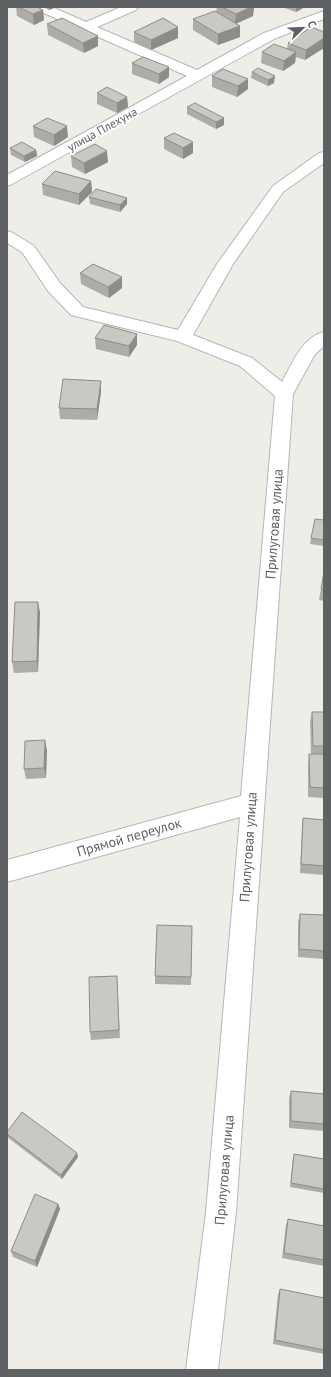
<svg xmlns="http://www.w3.org/2000/svg" width="331" height="1377" viewBox="0 0 331 1377" font-family="'PT Sans',sans-serif">
<rect width="100%" height="100%" fill="#efede7"/>
<g fill="none" stroke-linecap="round" stroke-linejoin="round">
<g stroke="#b4b7ba" stroke-width="2">
<g id="minor">
<path d="M 35,7 L 52,7 L 86,22 L 121,7 L 138,7 L 136,10 L 97,27 L 197,70 L 264,33 L 324,11 L 324,19 L 274,39 L 12,184 L 7,186 L 7,175 L 187,76 L 37,10 Z"/>
<path d="M 324,152 L 324,163 L 283,192 L 233,264 L 193,335 L 252,358 L 282,382 C 292,364 302,337 324,332 L 324,346 L 315,354 L 293,394 L 236,1212 L 218,1370 L 186,1370 L 206,1212 L 240,817 L 7,882 L 7,860 L 241,796 L 275,396 L 240,366 L 177,341 L 71,315 L 48,291 L 22,252 L 7,243 L 7,231 L 13,233 L 34,246 L 60,283 L 83,307 L 178,330 L 217,264 L 273,186 L 319,153 Z"/>
</g>
</g>
<use href="#minor" fill="#fff" fill-rule="evenodd"/>
</g>
<g fill="#aeaca8">
<path d="M 16,7 L 37,7 L 43,10 L 44,20 L 34,25 L 17,16 Z"/>
<path d="M 43,7 L 57,7 L 49,10 Z"/>
<path d="M 217,7 L 254,7 L 253,16 L 236,24 L 240,26 L 240,37 L 218,45 L 193,30 L 193,19 L 216,12 Z"/>
<path d="M 282,7 L 305,7 L 296,12 Z"/>
<path d="M 47,24 L 98,36 L 98,46 L 84,53 L 48,35 Z"/>
<path d="M 134,32 L 178,38 L 151,50 L 134,42 Z"/>
<path d="M 324,32 L 324,48 L 305,60 L 296,57 L 295,63 L 283,71 L 261,63 L 262,52 L 287,49 L 288,43 Z"/>
<path d="M 132,63 L 169,77 L 159,84 L 132,74 Z"/>
<path d="M 252,72 L 274,83 L 268,86 L 251,78 Z"/>
<path d="M 212,76 L 248,79 L 248,89 L 237,97 L 212,87 Z"/>
<path d="M 97,93 L 127,97 L 128,107 L 117,113 L 97,104 Z"/>
<path d="M 187,107 L 224,125 L 216,129 L 187,114 Z"/>
<path d="M 33,126 L 68,137 L 54,146 L 34,137 Z"/>
<path d="M 164,138 L 193,142 L 193,153 L 183,159 L 164,149 Z"/>
<path d="M 10,148 L 36,150 L 37,156 L 25,162 L 11,155 Z"/>
<path d="M 71,156 L 108,162 L 85,174 L 72,167 Z"/>
<path d="M 91,181 L 92,192 L 79,205 L 43,195 L 42,184 Z"/>
<path d="M 89,197 L 127,198 L 127,204 L 120,212 L 90,204 Z"/>
<path d="M 80,273 L 122,288 L 109,298 L 81,284 Z"/>
<path d="M 137,334 L 137,345 L 129,357 L 96,349 L 95,338 Z"/>
<path d="M 101,381 L 101,392 L 97,420 L 60,419 L 59,408 Z"/>
<path d="M 324,520 L 324,546 L 310,544 L 311,538 Z"/>
<path d="M 324,572 L 324,601 L 319,600 Z"/>
<path d="M 40,612 L 38,672 L 14,673 L 12,662 Z"/>
<path d="M 312,712 L 324,712 L 324,798 L 308,797 L 308,764 L 309,754 L 311,754 L 310,722 Z"/>
<path d="M 47,750 L 46,778 L 26,779 L 24,769 Z"/>
<path d="M 303,818 L 324,820 L 324,875 L 300,873 L 302,828 Z"/>
<path d="M 300,914 L 324,915 L 324,959 L 298,957 L 298,922 Z"/>
<path d="M 192,926 L 191,985 L 155,984 L 155,976 Z"/>
<path d="M 117,976 L 120,1038 L 91,1040 L 90,1032 Z"/>
<path d="M 291,1091 L 324,1094 L 324,1131 L 289,1128 L 289,1098 Z"/>
<path d="M 7,1132 L 77,1153 L 78,1157 L 62,1179 L 7,1137 Z"/>
<path d="M 294,1154 L 324,1159 L 324,1193 L 290,1187 L 293,1158 Z"/>
<path d="M 58,1204 L 60,1209 L 37,1267 L 13,1257 L 11,1251 Z"/>
<path d="M 288,1219 L 324,1226 L 324,1266 L 282,1258 L 286,1225 Z"/>
<path d="M 280,1289 L 324,1298 L 324,1354 L 273,1344 L 278,1294 Z"/>
</g>
<g fill="#8d8c88">
<path d="M 49,7 L 57,7 L 49,10 Z"/>
<path d="M 251,7 L 254,7 L 253,16 L 235,24 L 236,14 Z"/>
<path d="M 296,7 L 305,7 L 296,12 Z"/>
<path d="M 43,10 L 44,20 L 34,25 L 33,14 Z"/>
<path d="M 240,26 L 240,37 L 218,45 L 218,34 Z"/>
<path d="M 178,27 L 178,38 L 151,50 L 151,40 Z"/>
<path d="M 98,36 L 98,46 L 84,53 L 83,43 Z"/>
<path d="M 324,38 L 324,48 L 305,60 L 306,50 Z"/>
<path d="M 296,52 L 295,63 L 283,71 L 284,61 Z"/>
<path d="M 169,67 L 169,77 L 159,84 L 159,74 Z"/>
<path d="M 275,76 L 274,83 L 268,86 L 268,80 Z"/>
<path d="M 248,79 L 248,89 L 237,97 L 238,86 Z"/>
<path d="M 127,97 L 128,107 L 117,113 L 117,103 Z"/>
<path d="M 224,118 L 224,125 L 216,129 L 216,122 Z"/>
<path d="M 67,126 L 68,137 L 54,146 L 54,135 Z"/>
<path d="M 193,142 L 193,153 L 183,159 L 183,148 Z"/>
<path d="M 36,150 L 37,156 L 25,162 L 24,156 Z"/>
<path d="M 107,151 L 108,162 L 85,174 L 84,163 Z"/>
<path d="M 91,181 L 92,192 L 79,205 L 79,194 Z"/>
<path d="M 127,198 L 127,204 L 120,212 L 120,205 Z"/>
<path d="M 122,277 L 122,288 L 109,298 L 108,287 Z"/>
<path d="M 137,334 L 137,345 L 129,357 L 129,346 Z"/>
<path d="M 101,381 L 101,392 L 97,420 L 97,409 Z"/>
<path d="M 38,602 L 40,612 L 38,672 L 37,661 Z"/>
<path d="M 45,740 L 47,750 L 46,778 L 44,768 Z"/>
<path d="M 77,1153 L 78,1157 L 62,1179 L 61,1175 Z"/>
<path d="M 58,1204 L 60,1209 L 37,1267 L 35,1261 Z"/>
</g>
<g fill="#cac8c3" stroke="#8d8c88">
<path d="M 19,7 L 37,7 L 43,10 L 33,14 Z"/>
<path d="M 222,7 L 251,7 L 236,14 Z"/>
<path d="M 215,11 L 240,26 L 218,34 L 193,19 Z"/>
<path d="M 62,18 L 98,36 L 83,43 L 47,24 Z"/>
<path d="M 163,18 L 178,27 L 151,40 L 134,32 Z"/>
<path d="M 311,27 L 324,32 L 324,38 L 306,50 L 288,43 Z"/>
<path d="M 274,44 L 296,52 L 284,61 L 262,52 Z"/>
<path d="M 143,57 L 169,67 L 159,74 L 132,63 Z"/>
<path d="M 258,68 L 275,76 L 268,80 L 252,72 Z"/>
<path d="M 223,69 L 248,79 L 238,86 L 212,76 Z"/>
<path d="M 107,87 L 127,97 L 117,103 L 97,93 Z"/>
<path d="M 195,103 L 224,118 L 216,122 L 187,107 Z"/>
<path d="M 47,118 L 67,126 L 54,135 L 33,126 Z"/>
<path d="M 174,133 L 193,142 L 183,148 L 164,138 Z"/>
<path d="M 22,142 L 36,150 L 24,156 L 10,148 Z"/>
<path d="M 95,144 L 107,151 L 84,163 L 71,156 Z"/>
<path d="M 55,171 L 91,181 L 79,194 L 42,184 Z"/>
<path d="M 96,189 L 127,198 L 120,205 L 89,197 Z"/>
<path d="M 93,264 L 122,277 L 108,287 L 80,273 Z"/>
<path d="M 104,325 L 137,334 L 129,346 L 95,338 Z"/>
<path d="M 63,379 L 101,381 L 97,409 L 59,408 Z"/>
<path d="M 315,519 L 324,520 L 324,540 L 311,538 Z"/>
<path d="M 324,572 L 324,590 L 321,589 Z"/>
<path d="M 15,602 L 38,602 L 37,661 L 12,662 Z"/>
<path d="M 312,712 L 324,712 L 324,746 L 313,746 Z"/>
<path d="M 45,740 L 44,768 L 24,769 L 25,741 Z"/>
<path d="M 309,754 L 324,754 L 324,788 L 310,787 Z"/>
<path d="M 303,818 L 324,820 L 324,866 L 301,864 Z"/>
<path d="M 300,914 L 324,915 L 324,951 L 299,949 Z"/>
<path d="M 157,925 L 192,926 L 191,977 L 155,976 Z"/>
<path d="M 117,976 L 119,1030 L 90,1032 L 89,977 Z"/>
<path d="M 291,1091 L 324,1094 L 324,1124 L 291,1121 Z"/>
<path d="M 22,1112 L 77,1153 L 61,1175 L 7,1134 L 7,1132 Z"/>
<path d="M 294,1154 L 324,1159 L 324,1189 L 291,1183 Z"/>
<path d="M 35,1194 L 58,1204 L 35,1261 L 11,1251 Z"/>
<path d="M 288,1219 L 324,1226 L 324,1260 L 284,1253 Z"/>
<path d="M 280,1289 L 324,1298 L 324,1350 L 275,1340 Z"/>
</g>
<g text-anchor="middle" dominant-baseline="central" stroke-width="4" stroke-linejoin="round" paint-order="stroke">
<g font-size="12" fill="#5e6265" stroke="#fff">
<text transform="translate(102 129) rotate(-29)">улица Плехуна</text>
</g>
<g font-size="14" fill="#5e6265" stroke="#fff">
<text transform="translate(274 524) rotate(-86)">Прилуговая улица</text>
<text transform="translate(129 837) rotate(-16)">Прямой переулок</text>
<text transform="translate(248 847) rotate(-86)">Прилуговая улица</text>
<text transform="translate(224 1170) rotate(-85)">Прилуговая улица</text>
</g>
</g>
<rect width="331" height="1377" fill="none" stroke="#5e6265" stroke-width="16"/>
<g transform="translate(303 28) rotate(67)" stroke="#ffffff" stroke-width="3" paint-order="stroke">
<path d="M0-3L7 15L0 10L-7 15Z" fill="#5e6265"/>
<text y="-6" font-size="11" font-weight="bold" text-anchor="middle" fill="#5e6265">С</text>
</g>
</svg>
